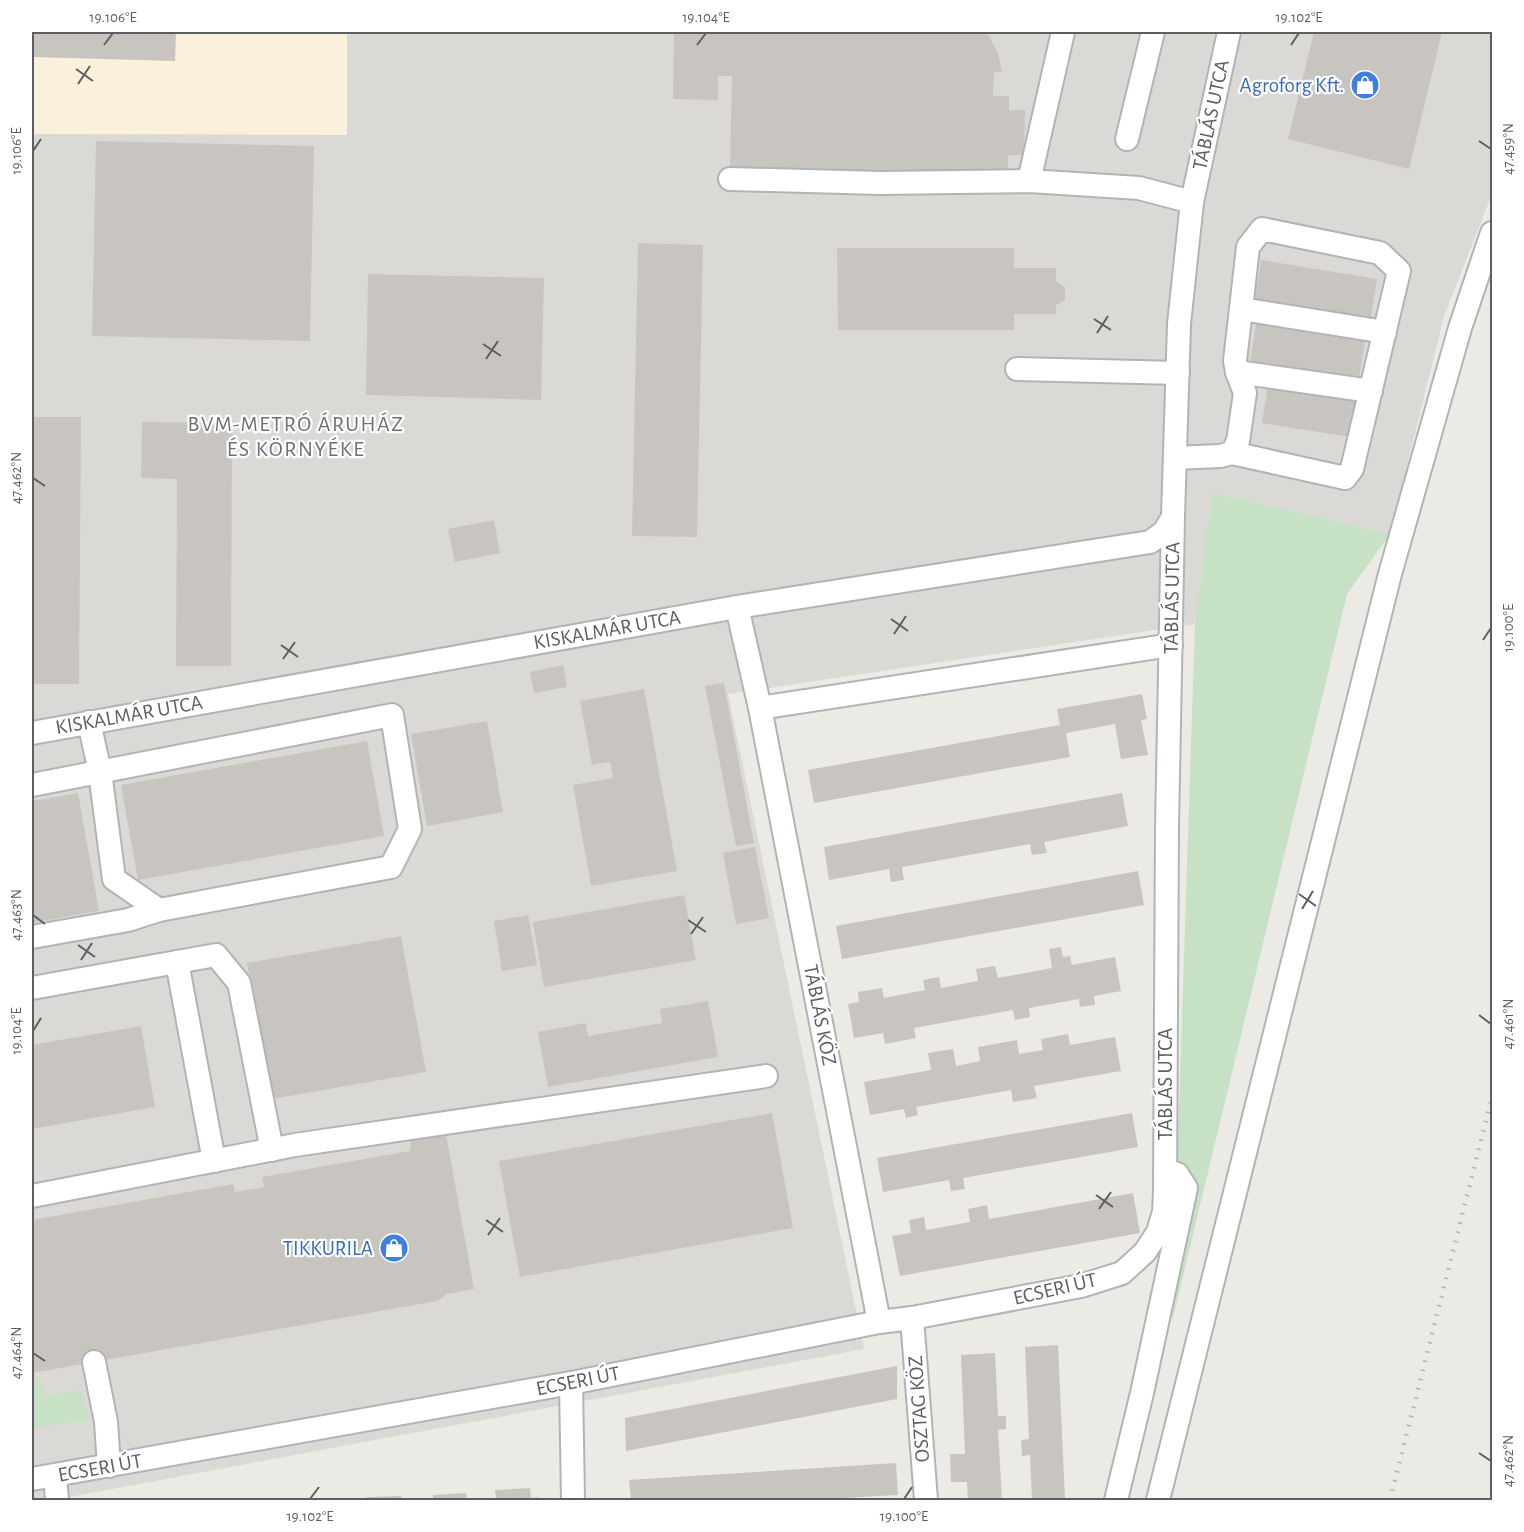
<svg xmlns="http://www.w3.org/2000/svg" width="1524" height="1532" viewBox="0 0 1524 1532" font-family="'Alegreya Sans',sans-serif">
<rect width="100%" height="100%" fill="#eceae4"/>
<path fill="#faf0dc" d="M 32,32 L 347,32 L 347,135 L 32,134 Z"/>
<path fill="#dbd9d6" d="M 347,32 L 1492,32 L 1492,194 L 1444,316 L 1390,534 L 1213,492 L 1195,624 L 728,694 L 864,1349 L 53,1500 L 32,1500 L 32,134 L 347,135 Z"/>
<g fill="#c6e1c3">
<path d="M 1212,492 L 1390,534 L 1347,594 L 1172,1322 L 1195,624 Z"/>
<path d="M 38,1378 L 43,1396 L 81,1390 L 90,1420 L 32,1428 L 32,1379 Z"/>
</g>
<g fill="#c8c5c0">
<path d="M 32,32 L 176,32 L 175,61 L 32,57 Z"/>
<path d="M 674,32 L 984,32 L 989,36 L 998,53 L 1002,72 L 994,72 L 993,96 L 1009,96 L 1009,110 L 1025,110 L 1024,155 L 1008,155 L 1008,175 L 730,169 L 732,76 L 718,76 L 718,100 L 673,99 Z"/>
<path d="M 1314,32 L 1442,32 L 1409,169 L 1288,139 Z"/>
<path d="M 96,141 L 314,146 L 310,341 L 92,336 Z"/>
<path d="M 638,243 L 703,245 L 697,537 L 632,536 Z"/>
<path d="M 837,248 L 1014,248 L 1014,268 L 1056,268 L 1056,281 L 1065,287 L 1065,300 L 1056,305 L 1056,314 L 1014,314 L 1014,330 L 838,330 Z"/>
<path d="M 1261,260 L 1377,279 L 1371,318 L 1255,299 Z"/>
<path d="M 368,274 L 544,278 L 541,400 L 366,395 Z"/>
<path d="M 1256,323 L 1365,341 L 1359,379 L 1250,362 Z"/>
<path d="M 1268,385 L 1357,399 L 1351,437 L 1262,423 Z"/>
<path d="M 32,417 L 81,417 L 79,684 L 32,684 Z"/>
<path d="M 142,422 L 232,423 L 231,666 L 176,666 L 177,479 L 141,478 Z"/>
<path d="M 494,520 L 500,553 L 455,562 L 448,529 Z"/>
<path d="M 563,665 L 567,687 L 534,693 L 530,672 Z"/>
<path d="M 724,683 L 754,843 L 736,846 L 705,686 Z"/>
<path d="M 644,689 L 677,871 L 591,886 L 573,785 L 613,778 L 610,762 L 592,765 L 580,701 Z"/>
<path d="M 1142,694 L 1147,719 L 1141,720 L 1148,755 L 1121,759 L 1115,724 L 1066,733 L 1070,757 L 814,803 L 808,770 L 1060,725 L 1057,709 Z"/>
<path d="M 487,721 L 503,812 L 427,826 L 411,734 Z"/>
<path d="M 367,741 L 384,836 L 138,880 L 121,785 Z"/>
<path d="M 78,793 L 99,911 L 32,923 L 32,801 Z"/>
<path d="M 1122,793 L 1128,826 L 1044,842 L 1047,853 L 1032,855 L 1030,844 L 902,867 L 904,880 L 891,882 L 889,869 L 829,880 L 824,847 Z"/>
<path d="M 755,847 L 769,918 L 736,924 L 723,853 Z"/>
<path d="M 1138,871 L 1144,905 L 842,959 L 836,926 Z"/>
<path d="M 684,895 L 696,960 L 544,987 L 533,922 Z"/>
<path d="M 528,915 L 537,965 L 502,971 L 494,921 Z"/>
<path d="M 401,936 L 426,1072 L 272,1099 L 247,963 Z"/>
<path d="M 1061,947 L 1063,957 L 1070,956 L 1072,965 L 1115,957 L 1121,991 L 1094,996 L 1095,1005 L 1080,1007 L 1079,999 L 1029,1008 L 1030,1017 L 1015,1020 L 1013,1010 L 914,1028 L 916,1038 L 885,1044 L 883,1033 L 854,1038 L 848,1004 L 859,1002 L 858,992 L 882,988 L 884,998 L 925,990 L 923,980 L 939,977 L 941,988 L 978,981 L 976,969 L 995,966 L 998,978 L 1052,968 L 1049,949 Z"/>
<path d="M 708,1001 L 718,1057 L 548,1087 L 538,1032 L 586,1023 L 588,1036 L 662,1023 L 660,1009 Z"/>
<path d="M 141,1026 L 155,1107 L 32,1129 L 32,1045 Z"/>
<path d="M 1068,1034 L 1070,1045 L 1115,1037 L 1121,1071 L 1034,1086 L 1037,1098 L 1013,1102 L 1011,1090 L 916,1107 L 918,1115 L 906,1118 L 904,1109 L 870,1115 L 864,1082 L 931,1070 L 928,1053 L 953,1049 L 956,1066 L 980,1061 L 978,1047 L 1017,1040 L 1019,1054 L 1043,1050 L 1041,1039 Z"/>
<path d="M 772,1113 L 793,1228 L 520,1277 L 499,1161 Z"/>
<path d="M 1132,1113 L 1138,1147 L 963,1178 L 965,1189 L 951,1191 L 949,1180 L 883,1192 L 877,1158 Z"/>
<path d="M 446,1134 L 474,1289 L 447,1294 L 437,1301 L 32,1373 L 32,1220 L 233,1184 L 235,1192 L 264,1187 L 262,1177 L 410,1151 L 411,1140 Z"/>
<path d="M 1133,1193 L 1140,1233 L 900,1276 L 892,1236 L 911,1233 L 909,1220 L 924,1217 L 926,1230 L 970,1222 L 968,1209 L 987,1205 L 989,1219 Z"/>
<path d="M 1058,1345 L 1065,1500 L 1032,1500 L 1030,1455 L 1022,1456 L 1021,1440 L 1029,1439 L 1025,1347 Z"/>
<path d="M 995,1353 L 998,1416 L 1006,1416 L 1006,1429 L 998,1430 L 1002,1500 L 968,1500 L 967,1482 L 951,1482 L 950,1454 L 965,1454 L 961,1355 Z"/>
<path d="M 897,1366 L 897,1399 L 626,1451 L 625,1418 Z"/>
<path d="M 896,1463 L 898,1495 L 806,1500 L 631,1500 L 629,1480 Z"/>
<path d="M 530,1488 L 531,1498 L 539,1497 L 539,1500 L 496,1500 L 495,1490 Z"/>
<path d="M 466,1493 L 467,1500 L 433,1500 L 433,1495 Z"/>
<path d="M 401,1496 L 402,1500 L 367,1500 L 367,1497 Z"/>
</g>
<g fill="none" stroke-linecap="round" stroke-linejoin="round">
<g stroke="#b1b4b7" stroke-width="26">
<g id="minor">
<path d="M 1127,139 L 1153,32"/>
<path d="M 730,179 L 880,183 L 1029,181 L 1139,188 L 1192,202"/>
<path d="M 1029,181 L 1063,32"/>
<path d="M 1241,309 L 1385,332"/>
<path d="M 1017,369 L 1178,373"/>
<path d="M 1237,372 L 1371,391"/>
<path d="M 1175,458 L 1220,456 L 1232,453 L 1238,441 L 1245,393 L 1237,372 L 1235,361 L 1248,247 L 1262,229 L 1380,253 L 1399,271 L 1352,469 L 1345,478 L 1232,453"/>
<path d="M 737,607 L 760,708 L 879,1322"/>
<path d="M 760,708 L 1171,645"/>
<path d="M 89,722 L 100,772 L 114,879 L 159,910"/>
<path d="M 32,733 L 737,607 L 1150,542 L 1164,532 L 1173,517"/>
<path d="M 32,785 L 392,715 L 410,829 L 391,867 L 159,910 L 128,920 L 32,937"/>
<path d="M 177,962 L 214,1161"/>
<path d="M 32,988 L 216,955 L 239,983 L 272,1150"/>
<path d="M 32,1196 L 295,1145 L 766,1076"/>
<path d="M 912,1318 L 926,1500"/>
<path d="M 94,1362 L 106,1422 L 109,1466"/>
<path d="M 571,1383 L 573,1500"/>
<path d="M 55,1476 L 57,1500"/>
<path d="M 32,1479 L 571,1383 L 879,1322 L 912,1318 L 1081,1286 L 1122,1273 L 1145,1252 L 1158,1232 L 1164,1212 L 1165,1192 L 1167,827 L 1173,517 L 1179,324 L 1192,202 L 1229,32"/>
<path d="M 1116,1500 L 1142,1393 L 1186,1188 L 1177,1174 L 1165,1170"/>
<path d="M 1158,1500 L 1390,574 L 1460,328 L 1492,233"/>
</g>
</g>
<use href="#minor" stroke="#fff" stroke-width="22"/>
<path stroke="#b2b3b3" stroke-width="4.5" stroke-dasharray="1.5 8" stroke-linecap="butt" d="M 1390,1500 L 1492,1097"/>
</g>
<path fill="none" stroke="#5c5f62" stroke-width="2" d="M 104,45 L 113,33M 697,45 L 706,33M 1291,45 L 1299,33M 76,69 L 93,81M 78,84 L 90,66M 1479,141 L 1491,149M 33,151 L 41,139M 1094,319 L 1111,330M 1097,333 L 1108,316M 483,344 L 501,356M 486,359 L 498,341M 33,478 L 45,486M 891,619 L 908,631M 894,634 L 906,616M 1483,640 L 1491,628M 281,645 L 298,657M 283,659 L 295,642M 1299,894 L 1316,906M 1302,909 L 1313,891M 33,915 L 45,924M 688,920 L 706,932M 691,934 L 703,917M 78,945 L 95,957M 81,960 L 92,943M 1479,1015 L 1491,1024M 33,1031 L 41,1018M 1096,1195 L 1113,1207M 1099,1209 L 1111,1192M 486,1220 L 503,1232M 488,1235 L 500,1218M 33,1353 L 45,1361M 1479,1453 L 1491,1461M 310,1499 L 319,1487M 904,1499 L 912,1487"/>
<defs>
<g id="shop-disc" transform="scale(1.5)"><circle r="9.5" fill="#3f7fe0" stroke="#fff"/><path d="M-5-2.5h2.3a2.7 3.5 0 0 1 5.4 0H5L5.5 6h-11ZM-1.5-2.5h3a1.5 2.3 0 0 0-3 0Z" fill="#fff"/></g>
</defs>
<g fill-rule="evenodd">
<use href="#shop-disc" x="1365" y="85"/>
<use href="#shop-disc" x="394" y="1248"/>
</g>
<g text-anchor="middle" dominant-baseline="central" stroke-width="4.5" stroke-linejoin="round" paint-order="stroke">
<g font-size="21" fill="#366cbe" stroke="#fff" text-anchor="end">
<text x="1344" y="85">Agroforg Kft.</text>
<text x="373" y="1248">TIKKURILA</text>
</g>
<g font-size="21" fill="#5c5f62" stroke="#fff">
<text transform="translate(1211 115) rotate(-78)">TÁBLÁS UTCA</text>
<text transform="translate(1172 598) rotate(-89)">TÁBLÁS UTCA</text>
<text transform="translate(607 630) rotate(-10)">KISKALMÁR UTCA</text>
<text transform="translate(129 715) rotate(-10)">KISKALMÁR UTCA</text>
<text transform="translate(820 1015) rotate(79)">TÁBLÁS KÖZ</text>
<text transform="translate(1165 1084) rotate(-90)">TÁBLÁS UTCA</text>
<text transform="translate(1055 1289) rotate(-13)">ECSERI ÚT</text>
<text transform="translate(578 1381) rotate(-11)">ECSERI ÚT</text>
<text transform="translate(919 1409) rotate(-94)">OSZTAG KÖZ</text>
<text transform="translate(100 1468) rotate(-10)">ECSERI ÚT</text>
</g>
<g font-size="22" letter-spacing="1.5" fill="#6d7174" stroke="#fff">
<text x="296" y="424">BVM-METRÓ ÁRUHÁZ<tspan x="296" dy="25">ÉS KÖRNYÉKE</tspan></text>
</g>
</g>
<rect width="1524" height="1532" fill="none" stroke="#ffffff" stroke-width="66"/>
<rect x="33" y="33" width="1458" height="1466" fill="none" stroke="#5c5f62" stroke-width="2"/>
<g font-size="15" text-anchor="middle" fill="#5c5f62">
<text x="113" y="22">19.106°E</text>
<text x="706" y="22">19.104°E</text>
<text x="1299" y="22">19.102°E</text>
<text transform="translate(1508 149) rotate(-90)" y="5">47.459°N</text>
<text transform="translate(16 151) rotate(-90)" y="5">19.106°E</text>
<text transform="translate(16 478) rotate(-90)" y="5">47.462°N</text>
<text transform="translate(1508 628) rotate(-90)" y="5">19.100°E</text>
<text transform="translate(16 915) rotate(-90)" y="5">47.463°N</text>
<text transform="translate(1508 1024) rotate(-90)" y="5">47.461°N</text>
<text transform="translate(16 1031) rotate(-90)" y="5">19.104°E</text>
<text transform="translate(16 1353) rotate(-90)" y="5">47.464°N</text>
<text transform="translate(1508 1461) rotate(-90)" y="5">47.462°N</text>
<text x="310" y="1521">19.102°E</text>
<text x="904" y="1521">19.100°E</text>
</g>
</svg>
